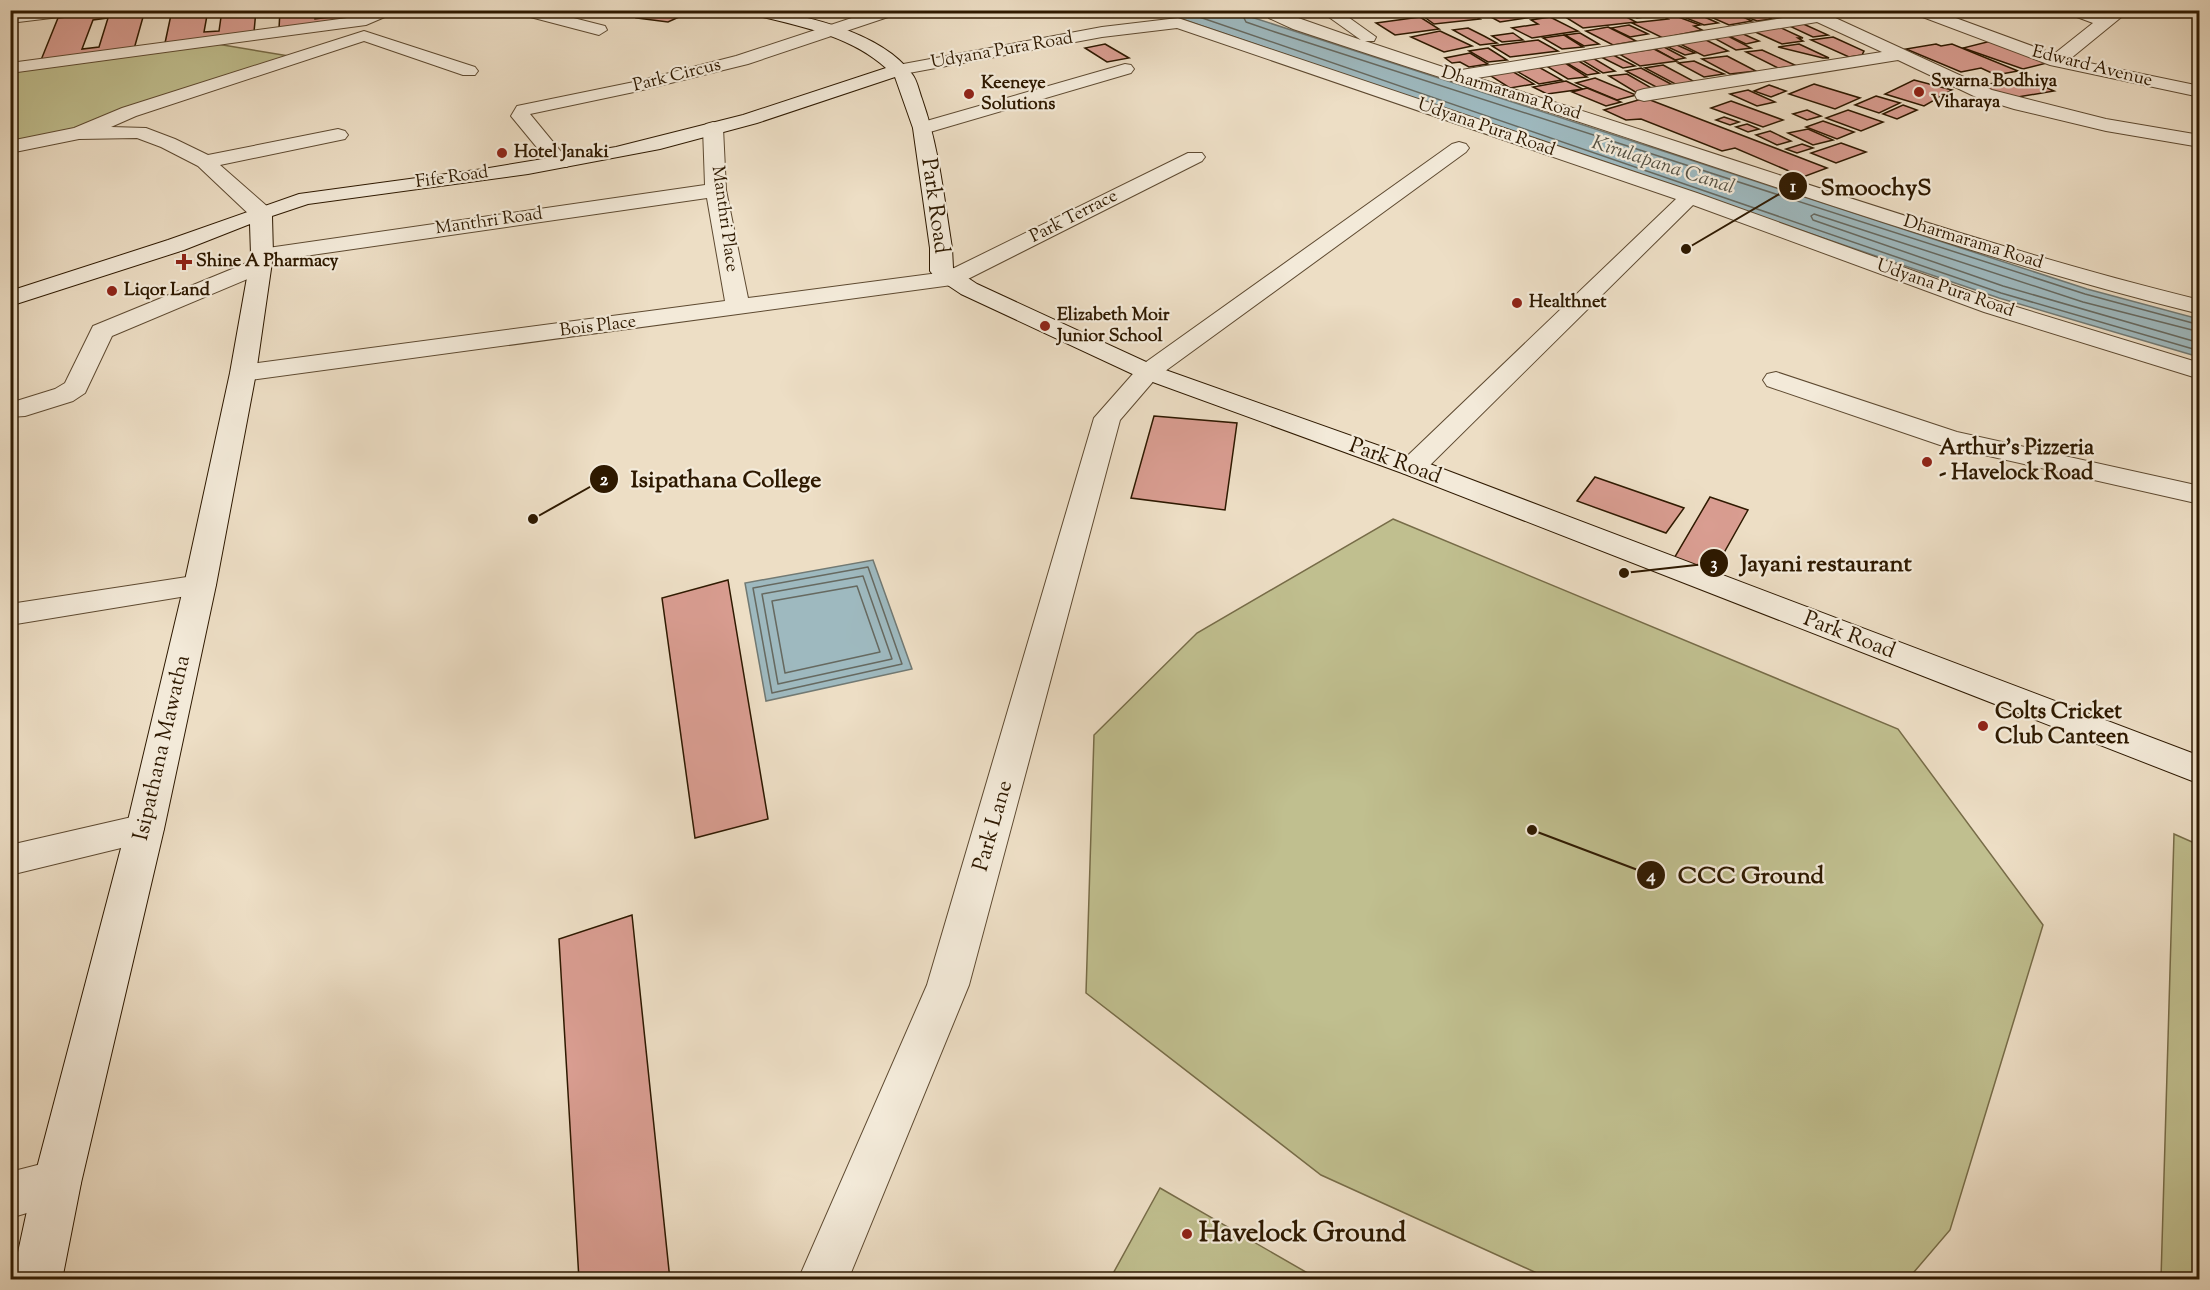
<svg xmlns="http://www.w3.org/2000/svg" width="2210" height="1290" viewBox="0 0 2210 1290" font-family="'Sorts Mill Goudy',serif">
<rect width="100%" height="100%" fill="#eddec5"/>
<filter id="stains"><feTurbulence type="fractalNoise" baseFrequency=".00333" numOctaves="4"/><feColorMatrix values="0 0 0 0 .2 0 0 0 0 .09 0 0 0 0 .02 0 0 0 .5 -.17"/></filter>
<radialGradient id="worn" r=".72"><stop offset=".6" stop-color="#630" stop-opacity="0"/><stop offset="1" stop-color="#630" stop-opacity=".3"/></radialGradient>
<g fill="#c0bf8f" stroke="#776c48" stroke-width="1.5">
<path d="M 217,44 L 295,57 L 127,112 L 98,132 L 11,147 L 10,72 Z"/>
<path d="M 1393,519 L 1898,729 L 2043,925 L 1950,1230 L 1908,1279 L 1550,1279 L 1321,1175 L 1086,993 L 1094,735 L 1197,633 Z"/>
<path d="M 2174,834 L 2199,845 L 2199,1279 L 2161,1279 Z"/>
<path d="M 1160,1188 L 1318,1279 L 1110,1279 Z"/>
</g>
<g fill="#9eb9bf" stroke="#717973" stroke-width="1.5">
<path d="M 1158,11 L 1256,11 L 1248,16 L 2087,289 L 2199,319 L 2199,357 L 1999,298 Z"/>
<path d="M 873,560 L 912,669 L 766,701 L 745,583 Z"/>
</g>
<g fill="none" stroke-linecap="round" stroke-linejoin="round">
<g stroke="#666960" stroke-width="1.5">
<path d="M 1179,10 L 2001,293 L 2200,351"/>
<path d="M 1245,10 L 1243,16 L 1246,22 L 1275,32 L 2085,294 L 2200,325"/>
<path d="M 2200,332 L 2083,302 L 1814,214 L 1811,216 L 1813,220 L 2003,286 L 2200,343"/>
<path d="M 868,567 L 902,664 L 772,693 L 753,588 Z"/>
<path d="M 863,576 L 892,659 L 778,684 L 762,594 Z"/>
<path d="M 857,586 L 880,652 L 785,673 L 772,601 Z"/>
</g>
</g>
<g fill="#d99d91" stroke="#2e1900" stroke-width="1.5" fill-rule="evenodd">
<path d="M 126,10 L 145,10 L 134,49 L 41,60 L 58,18 ZM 108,18 L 99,47 L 82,49 L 93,20 Z"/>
<path d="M 172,10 L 208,10 L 204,32 L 219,31 L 222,10 L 256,10 L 254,32 L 165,43 Z"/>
<path d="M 280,10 L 315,10 L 315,19 L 330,17 L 330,10 L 364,10 L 365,19 L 279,29 Z"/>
<path d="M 397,10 L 434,10 L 415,16 Z"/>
<path d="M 650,10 L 678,10 L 676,12 L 688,13 L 668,22 L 637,18 Z"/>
<path d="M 1478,10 L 1519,10 L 1532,17 L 1500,22 Z"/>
<path d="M 1521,10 L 1539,10 L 1551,16 L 1537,18 Z"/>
<path d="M 1607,10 L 1612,13 L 1619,13 L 1636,22 L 1583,28 L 1562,15 Z"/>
<path d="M 1640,10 L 1659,10 L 1666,14 L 1637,18 L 1627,13 L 1642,11 Z"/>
<path d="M 1727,10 L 1752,21 L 1729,25 L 1704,14 Z"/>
<path d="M 1752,10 L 1772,19 L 1757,21 L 1731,11 Z"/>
<path d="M 1758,10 L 1779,10 L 1789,15 L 1774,18 Z"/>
<path d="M 1467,11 L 1480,19 L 1434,24 L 1423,16 Z"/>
<path d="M 1673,15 L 1700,25 L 1694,26 L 1702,30 L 1663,38 L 1632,23 L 1668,19 L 1663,16 Z"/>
<path d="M 1700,15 L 1718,23 L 1704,25 L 1686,18 Z"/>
<path d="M 1420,17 L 1439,29 L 1395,35 L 1376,23 Z"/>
<path d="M 1550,17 L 1578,31 L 1532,38 L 1512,28 L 1538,24 L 1531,20 Z"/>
<path d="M 1799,22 L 1828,35 L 1813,37 L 1785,24 Z"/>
<path d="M 1629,25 L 1648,34 L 1630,37 L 1611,28 Z"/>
<path d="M 1777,26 L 1803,38 L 1798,38 L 1803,41 L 1782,44 L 1751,30 Z"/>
<path d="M 1608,27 L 1636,41 L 1613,45 L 1586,31 Z"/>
<path d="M 1468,28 L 1484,36 L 1497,43 L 1480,45 L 1453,30 Z"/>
<path d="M 1440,31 L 1472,46 L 1444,52 L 1411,37 Z"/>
<path d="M 1513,33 L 1523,40 L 1502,42 L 1492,36 Z"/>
<path d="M 1580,33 L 1599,44 L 1584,46 L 1565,35 Z"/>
<path d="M 1741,33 L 1759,41 L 1746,44 L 1729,36 Z"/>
<path d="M 1564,35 L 1583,47 L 1562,49 L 1543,38 Z"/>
<path d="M 1726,35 L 1751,48 L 1736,50 L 1712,37 Z"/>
<path d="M 1833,37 L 1864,51 L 1862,55 L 1849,57 L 1811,40 Z"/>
<path d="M 1704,39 L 1728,51 L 1704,56 L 1678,43 Z"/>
<path d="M 1538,40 L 1558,51 L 1510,57 L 1492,46 Z"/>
<path d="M 1991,41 L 2051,62 L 2023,69 L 1963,48 Z"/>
<path d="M 1105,44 L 1129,58 L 1107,62 L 1085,48 Z"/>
<path d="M 1799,44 L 1829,58 L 1823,58 L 1778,47 Z"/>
<path d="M 1936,44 L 1941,46 L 1952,44 L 2018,71 L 1996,75 L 1981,68 L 1961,72 L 1906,49 Z"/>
<path d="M 1677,45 L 1695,53 L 1685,55 L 1668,47 Z"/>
<path d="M 1664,47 L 1685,58 L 1675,60 L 1655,49 Z"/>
<path d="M 1488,48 L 1507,60 L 1488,62 L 1469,51 Z"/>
<path d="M 1654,49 L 1677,61 L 1640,66 L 1619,54 Z"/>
<path d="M 1762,50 L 1797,66 L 1778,68 L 1746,52 Z"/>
<path d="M 1470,53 L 1488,64 L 1469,67 L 1460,62 L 1452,63 L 1445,58 Z"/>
<path d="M 1609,53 L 1635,66 L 1623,68 L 1597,55 Z"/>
<path d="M 1727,56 L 1756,71 L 1730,74 L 1702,59 Z"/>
<path d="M 1591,57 L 1615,71 L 1603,73 L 1580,59 Z"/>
<path d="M 1577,60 L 1599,73 L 1587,75 L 1565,62 Z"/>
<path d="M 1562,61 L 1587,77 L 1568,79 L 1543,64 Z"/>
<path d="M 1694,61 L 1709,68 L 1724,74 L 1704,77 L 1678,63 Z"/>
<path d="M 1535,65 L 1562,80 L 1539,84 L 1513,69 Z"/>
<path d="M 1663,65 L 1697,83 L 1679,86 L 1645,68 Z"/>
<path d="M 1641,68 L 1669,83 L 1676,87 L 1660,89 L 1626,71 Z"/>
<path d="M 1510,70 L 1534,84 L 1510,88 L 1486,73 Z"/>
<path d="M 1627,74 L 1655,90 L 1637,93 L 1609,76 Z"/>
<path d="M 1595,78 L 1636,95 L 1617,100 L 1576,83 Z"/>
<path d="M 2024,78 L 2054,91 L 2006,99 L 1977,86 Z"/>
<path d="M 1914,80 L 1952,90 L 1924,106 L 1885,94 Z"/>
<path d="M 1566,81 L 1583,89 L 1547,94 L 1533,87 Z"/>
<path d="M 1814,84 L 1860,98 L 1835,109 L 1789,94 Z"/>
<path d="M 1769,85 L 1786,91 L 1771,97 L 1754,91 Z"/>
<path d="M 1587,88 L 1621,102 L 1606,106 L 1572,92 Z"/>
<path d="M 1748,90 L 1775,102 L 1757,106 L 1730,94 Z"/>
<path d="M 1876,96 L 1900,103 L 1879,113 L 1855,105 Z"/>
<path d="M 1645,98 L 1827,168 L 1803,177 L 1735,148 L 1722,151 L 1641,119 L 1626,120 L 1604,110 Z"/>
<path d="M 1731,101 L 1783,120 L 1763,127 L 1711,108 Z"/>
<path d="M 1903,105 L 1917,110 L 1897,119 L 1883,114 Z"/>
<path d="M 1807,110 L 1821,116 L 1807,120 L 1793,114 Z"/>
<path d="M 1848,110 L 1883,122 L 1861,131 L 1826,118 Z"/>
<path d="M 1724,117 L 1739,122 L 1730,125 L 1716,120 Z"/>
<path d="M 1823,121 L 1854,132 L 1837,139 L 1806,127 Z"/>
<path d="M 1747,124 L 1759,129 L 1748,132 L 1736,127 Z"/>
<path d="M 1808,129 L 1833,140 L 1813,145 L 1788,133 Z"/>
<path d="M 1770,131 L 1791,141 L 1777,145 L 1756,135 Z"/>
<path d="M 1841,143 L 1866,152 L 1836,163 L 1811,153 Z"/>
<path d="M 1802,144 L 1813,148 L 1797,153 L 1786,149 Z"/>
<path d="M 1154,416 L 1237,423 L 1225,510 L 1131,498 Z"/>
<path d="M 1595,477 L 1684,508 L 1666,533 L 1577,501 Z"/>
<path d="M 1710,497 L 1748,510 L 1712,574 L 1673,560 Z"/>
<path d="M 728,580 L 768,819 L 695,838 L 662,598 Z"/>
<path d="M 632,915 L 670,1280 L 579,1280 L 559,939 Z"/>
</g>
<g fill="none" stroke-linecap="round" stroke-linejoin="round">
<g stroke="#5e4a31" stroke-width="2">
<g id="street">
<path d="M 32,10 L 84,10 L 76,15 L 10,23 L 10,13 Z"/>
<path d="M 372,10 L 388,10 L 389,13 L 387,16 L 366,25 L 10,73 L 10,63 L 362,16 Z"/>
<path d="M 513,10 L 542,10 L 605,26 L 607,30 L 599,35 L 515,13 Z"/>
<path d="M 876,10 L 902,10 L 900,13 L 748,64 L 634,92 L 530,114 L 567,159 L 570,163 L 567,167 L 553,167 L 511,116 L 517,106 L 634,82 L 736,56 Z"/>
<path d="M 1270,10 L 1286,10 L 1284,13 L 1361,40 L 1326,15 L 1330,10 L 1376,10 L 1368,15 L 1348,17 L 1376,37 L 1374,41 L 1365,41 L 1455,71 L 1802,15 L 1796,10 L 1818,10 L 1992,90 L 2106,119 L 2200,135 L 2200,147 L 2106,131 L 2014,109 L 1978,98 L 1898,60 L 1644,101 L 1637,99 L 1635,95 L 1637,91 L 1644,89 L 1882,52 L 1817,22 L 1477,78 C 1718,151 1955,240 2200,300 L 2200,314 C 2014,268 1833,206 1652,146 C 1533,106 1412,69 1293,29 L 1269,18 L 1267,15 Z"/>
<path d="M 1910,10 L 1934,10 L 2054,54 L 2093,23 L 2066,13 L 2064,10 L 2089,10 L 2103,15 L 2109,10 L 2130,10 L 2070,59 L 2200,86 L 2200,97 L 2050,65 L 1912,13 Z"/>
<path d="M 1178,18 L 1697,193 L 2000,302 L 2200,363 L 2200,379 L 1984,312 L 1693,205 L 1422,473 L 1412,475 L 1402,473 L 1398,467 L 1402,461 L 1676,199 L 1177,28 L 1102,37 L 898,75 L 892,74 L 889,70 L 892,66 L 898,65 L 1102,27 Z"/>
<path d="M 364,31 L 475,67 L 478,71 L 475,75 L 463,75 L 364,41 L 136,116 L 111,127 L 146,128 L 175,139 L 208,155 L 338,129 L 345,131 L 348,135 L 345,139 L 220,165 L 269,208 L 272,213 L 269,218 L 261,219 L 253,218 L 198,166 L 161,147 L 137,138 L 79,139 L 10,153 L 10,141 L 74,128 L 122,108 Z"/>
<path d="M 1125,64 L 1131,65 L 1134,69 L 1131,73 L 930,132 L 916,132 L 913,128 L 916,124 Z"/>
<path d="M 713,122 L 720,124 L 723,128 L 726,190 L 748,298 L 946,272 L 1188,153 L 1202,153 L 1205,157 L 1202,161 L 960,283 L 952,285 L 243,381 L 234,378 L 230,373 L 234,368 L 243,365 L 725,301 L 707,198 L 270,261 L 272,265 L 269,270 L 112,336 L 85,393 L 73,401 L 25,416 L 10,417 L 10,403 L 55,389 L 65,383 L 93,326 L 254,260 L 251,255 L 254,250 L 705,185 L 703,128 L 706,124 Z"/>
<path d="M 1459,142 L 1466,144 L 1469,148 L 1466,152 L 1157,377 L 1120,420 L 969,985 L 848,1280 L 798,1280 L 927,985 L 1094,418 L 1139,367 L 1452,144 Z"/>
<path d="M 1776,372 L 1957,432 L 2200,486 L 2200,504 L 1940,445 L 1767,386 L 1763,380 L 1767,374 Z"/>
<path d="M 200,575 L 211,578 L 216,585 L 211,592 L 10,625 L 10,604 Z"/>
<path d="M 145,814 L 158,819 L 164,829 L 158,839 L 10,875 L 10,845 Z"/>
<path d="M 57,1160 L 74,1167 L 81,1183 L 74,1199 L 10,1218 L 10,1172 Z"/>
</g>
</g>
<g stroke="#2e1900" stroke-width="2">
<path id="secondary" d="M 744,10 C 794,10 881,31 912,74 C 917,80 919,91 922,99 C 939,147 944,198 952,248 L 953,268 L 977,284 L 1157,367 L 1422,461 L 2200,756 L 2200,784 L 1402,473 L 1139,377 L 961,294 L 934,276 L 930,271 L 930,248 L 913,128 L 895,77 L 757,123 L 660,149 L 528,174 L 308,204 L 272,216 L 273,255 L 256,373 L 216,585 L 164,829 L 81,1183 L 62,1280 L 12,1280 L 33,1183 L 126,829 L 184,585 L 230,373 L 251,255 L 250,224 L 184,250 L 10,306 L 10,291 L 168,240 L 299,194 L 483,169 L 616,147 L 743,115 L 886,68 C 848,34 795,25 746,13 Z"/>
</g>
<use href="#street" fill="#f3ead9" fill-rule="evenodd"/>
<use href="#secondary" fill="#f3ead9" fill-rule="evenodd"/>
</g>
<g fill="#8f2418" stroke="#f3ead9" stroke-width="2">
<circle cx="1919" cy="92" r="6"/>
<circle cx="969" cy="94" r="6"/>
<circle cx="502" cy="153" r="6"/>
<path d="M181 253h6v6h6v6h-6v6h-6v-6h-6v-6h6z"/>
<circle cx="112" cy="291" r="6"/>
<circle cx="1517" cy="303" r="6"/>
<circle cx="1045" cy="326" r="6"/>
<circle cx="1927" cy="462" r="6"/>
<circle cx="1983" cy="726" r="6"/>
<circle cx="1187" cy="1234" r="6"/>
</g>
<g text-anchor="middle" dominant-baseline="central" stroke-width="4.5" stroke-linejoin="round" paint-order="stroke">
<g font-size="18" fill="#2e1900" stroke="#f3ead9">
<text transform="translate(1002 51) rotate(-10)">Udyana Pura Road</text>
<text transform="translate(2092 67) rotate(14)">Edward Avenue</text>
<text transform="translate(677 76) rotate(-14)">Park Circus</text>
<text transform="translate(1511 94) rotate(17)">Dharmarama Road</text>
<text transform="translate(1486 128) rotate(19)">Udyana Pura Road</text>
<text transform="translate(452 178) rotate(-8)">Fife Road</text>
<text transform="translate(1074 217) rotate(-27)">Park Terrace</text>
<text transform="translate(724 219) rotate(82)">Manthri Place</text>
<text transform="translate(489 222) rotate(-8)">Manthri Road</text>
<text transform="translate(1973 243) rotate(17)">Dharmarama Road</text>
<text transform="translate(1945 289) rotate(19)">Udyana Pura Road</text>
<text transform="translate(598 327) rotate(-7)">Bois Place</text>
</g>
<g font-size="18" font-weight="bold" fill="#2e1900" stroke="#f3ead9" text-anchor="start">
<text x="1931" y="82">Swarna Bodhiya<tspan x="1931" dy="21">Viharaya</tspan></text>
<text x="981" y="84">Keeneye<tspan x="981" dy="21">Solutions</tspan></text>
<text x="514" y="153">Hotel Janaki</text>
<text x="196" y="262">Shine A Pharmacy</text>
<text x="124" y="291">Liqor Land</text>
<text x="1529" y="303">Healthnet</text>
<text x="1057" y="316">Elizabeth Moir<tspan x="1057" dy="21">Junior School</tspan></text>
</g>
<g font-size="20" font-style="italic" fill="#555143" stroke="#f3ead9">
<text transform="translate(1663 166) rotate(18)">Kirulapana Canal</text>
</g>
<g font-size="22" fill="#2e1900" stroke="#f3ead9">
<text transform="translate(934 206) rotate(82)">Park Road</text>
<text transform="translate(1395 462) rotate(20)">Park Road</text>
<text transform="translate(1849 636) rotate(21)">Park Road</text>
<text transform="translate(163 748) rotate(-77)">Isipathana Mawatha</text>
<text transform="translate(994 826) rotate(-74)">Park Lane</text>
</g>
<g font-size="22" font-weight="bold" fill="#2e1900" stroke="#f3ead9" text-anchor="start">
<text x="1939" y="449">Arthur's Pizzeria<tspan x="1939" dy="25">- Havelock Road</tspan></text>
<text x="1995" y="713">Colts Cricket<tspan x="1995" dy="25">Club Canteen</tspan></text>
</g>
<g font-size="27" font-weight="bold" fill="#2e1900" stroke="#f3ead9" text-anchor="start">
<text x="1199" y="1234">Havelock Ground</text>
</g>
</g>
<path fill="none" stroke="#2e1900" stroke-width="2" d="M1686 249L1793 186M533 519L604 479M1624 573L1714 563M1532 830L1651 875"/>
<g fill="#2e1900" stroke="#f3ead9" stroke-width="2">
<circle cx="1686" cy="249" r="6"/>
<circle cx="533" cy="519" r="6"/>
<circle cx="1624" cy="573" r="6"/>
<circle cx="1532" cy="830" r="6"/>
<circle cx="1793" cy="186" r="15"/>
<circle cx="604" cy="479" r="15"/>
<circle cx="1714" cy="563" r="15"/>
<circle cx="1651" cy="875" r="15"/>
</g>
<g font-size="18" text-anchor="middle" font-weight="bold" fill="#fff">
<text x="1793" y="192">1</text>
<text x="604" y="485">2</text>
<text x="1714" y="569">3</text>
<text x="1651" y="881">4</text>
</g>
<g font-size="24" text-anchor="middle" font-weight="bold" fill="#2e1900" stroke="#f3ead9" stroke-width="4.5" stroke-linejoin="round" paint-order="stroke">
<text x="1876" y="195">SmoochyS</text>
<text x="726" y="487">Isipathana College</text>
<text x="1826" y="571">Jayani restaurant</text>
<text x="1751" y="883">CCC Ground</text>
</g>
<rect width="2210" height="1290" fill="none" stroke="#eddec5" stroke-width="36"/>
<rect x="12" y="12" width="2186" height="1266" fill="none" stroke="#2e1900" stroke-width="3"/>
<rect x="18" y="18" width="2174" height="1254" fill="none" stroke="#2e1900" stroke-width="1.5"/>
<rect width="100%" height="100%" filter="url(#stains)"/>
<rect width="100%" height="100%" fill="url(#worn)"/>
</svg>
